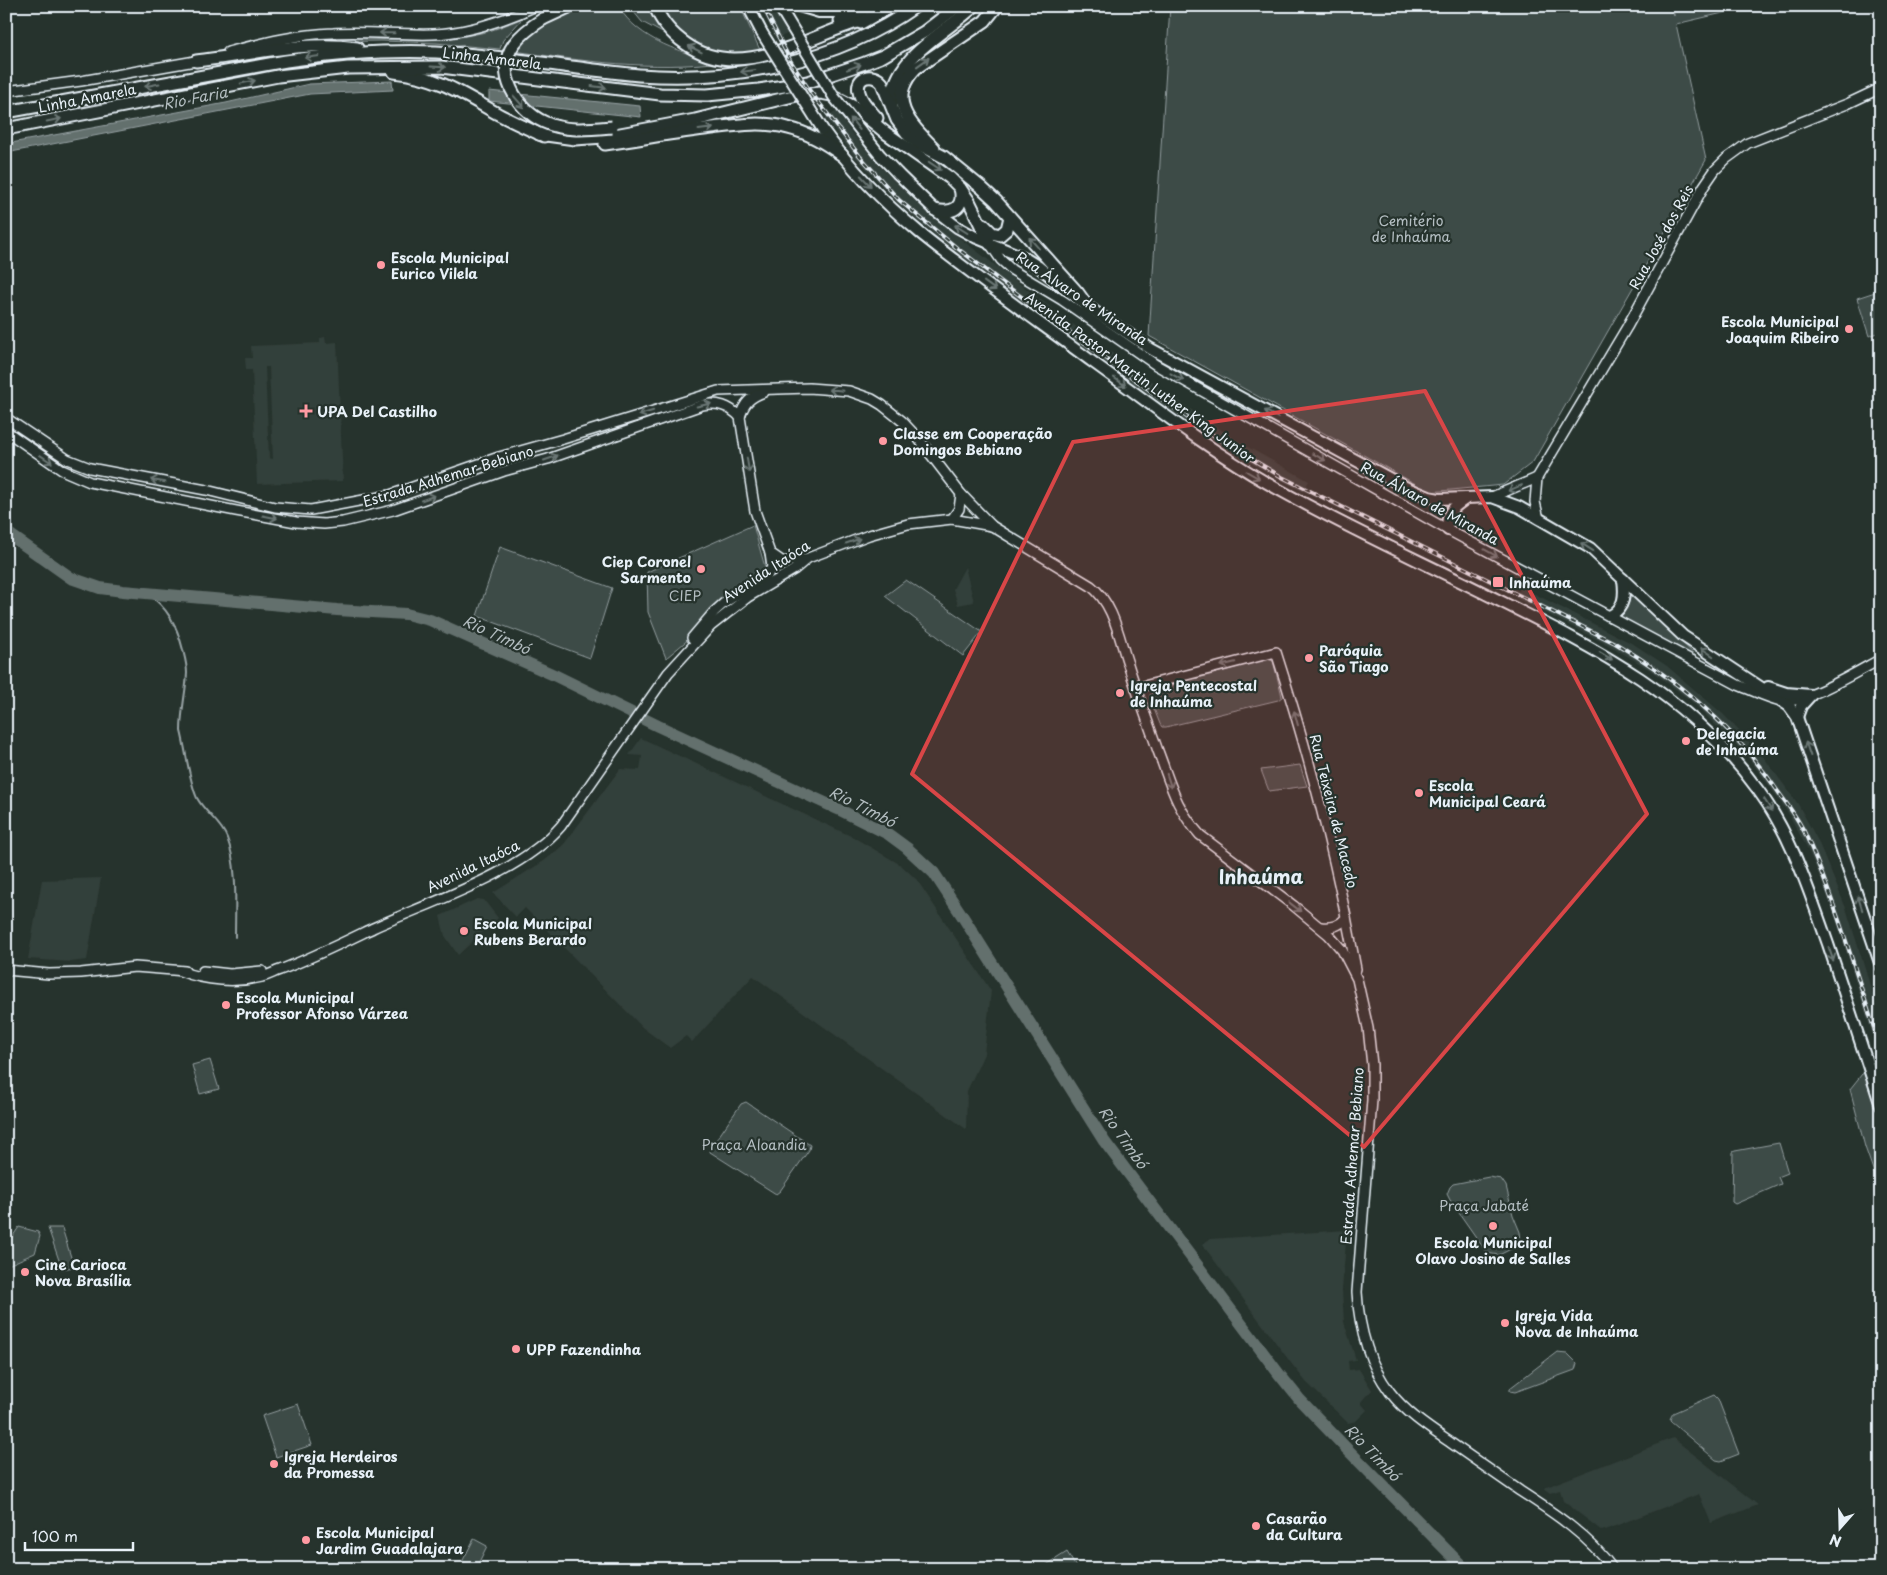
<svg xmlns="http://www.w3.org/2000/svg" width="1887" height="1575" viewBox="0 0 1887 1575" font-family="'Playpen Sans',sans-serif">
<rect width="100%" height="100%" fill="#26332d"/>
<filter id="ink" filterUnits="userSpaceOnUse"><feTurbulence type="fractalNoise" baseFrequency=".02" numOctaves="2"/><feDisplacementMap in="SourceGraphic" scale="10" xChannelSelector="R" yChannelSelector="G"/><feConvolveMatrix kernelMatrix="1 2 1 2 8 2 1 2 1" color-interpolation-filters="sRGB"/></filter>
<g filter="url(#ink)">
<g fill="#333f3a" fill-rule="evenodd">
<path d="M 760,6 L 774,6 L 789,33 L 776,39 Z"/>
<path d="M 837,111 L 850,131 L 887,174 L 907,193 L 957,236 L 1091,338 L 1193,411 L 1244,445 L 1309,481 L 1303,492 L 1247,461 L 1178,417 L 1094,356 L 959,255 L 902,207 L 853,155 L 825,118 Z"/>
<path d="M 325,337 L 326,343 L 337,342 L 343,481 L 257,484 L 252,370 L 246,370 L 245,358 L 252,358 L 251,346 L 320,343 L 320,338 ZM 265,367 L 269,367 L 273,459 L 269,458 Z"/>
<path d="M 965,567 L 974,602 L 958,605 L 953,589 Z"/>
<path d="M 1521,587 L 1635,645 L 1667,666 L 1723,714 L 1762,755 L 1798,804 L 1818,841 L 1846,908 L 1881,1020 L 1881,1062 L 1835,916 L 1820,877 L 1806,846 L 1788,813 L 1768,784 L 1746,755 L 1690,700 L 1650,670 L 1614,648 L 1515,598 Z"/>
<path d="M 641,738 L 853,837 L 901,865 L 917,880 L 991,991 L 984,1054 L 967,1091 L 966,1129 L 753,976 L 692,1042 L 686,1036 L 670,1048 L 643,1028 L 525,908 L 516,917 L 493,893 L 544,861 L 555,852 L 564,844 L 620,769 L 640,770 L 642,756 L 629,755 Z"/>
<path d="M 101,878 L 87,960 L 70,962 L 28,959 L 42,880 Z"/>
<path d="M 477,899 L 484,900 L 498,918 L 458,955 L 445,936 L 440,916 Z"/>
<path d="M 1347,1230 L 1342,1290 L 1344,1322 L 1356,1360 L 1348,1361 L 1349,1370 L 1359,1369 L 1372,1390 L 1361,1403 L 1367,1410 L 1356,1421 L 1348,1423 L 1306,1382 L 1291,1363 L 1202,1244 L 1210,1239 Z"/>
<path d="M 1673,1438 L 1758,1505 L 1711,1523 L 1699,1494 L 1602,1531 L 1563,1501 L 1560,1490 L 1551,1493 L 1544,1488 Z"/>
</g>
<g fill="#3e4b47" stroke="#939ea0">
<path d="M 581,6 L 618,6 C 639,41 684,54 721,62 C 652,71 582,61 514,51 C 529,26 555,18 581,6 Z"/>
<path d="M 629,6 L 651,6 L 672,38 L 642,22 Z"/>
<path d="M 660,6 L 740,6 L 760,50 C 749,52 739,55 728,54 C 698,53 672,33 660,6 Z"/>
<path d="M 1170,6 L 1672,6 L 1674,16 L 1673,6 L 1753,6 L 1676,24 L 1706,160 L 1533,462 L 1503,485 L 1430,492 L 1149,336 Z"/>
<path d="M 523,18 L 503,40 L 500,49 L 436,43 L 381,41 L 294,42 C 353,33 419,47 476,34 C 493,31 508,24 523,18 Z"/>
<path d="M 1881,290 L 1881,332 L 1869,336 L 1857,298 Z"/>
<path d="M 753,525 L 767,574 L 666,658 L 648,612 L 647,572 Z"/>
<path d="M 500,547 L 612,588 L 590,658 L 477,616 Z"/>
<path d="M 906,580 L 982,632 L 963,656 L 885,596 Z"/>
<path d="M 1630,592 L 1700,660 L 1619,617 C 1627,611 1630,601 1630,592 Z"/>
<path d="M 1267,659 L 1273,661 L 1281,692 L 1282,697 L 1278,700 L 1166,727 L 1162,727 L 1160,724 L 1150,699 L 1150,695 L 1155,690 Z"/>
<path d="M 1300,765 L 1307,786 L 1269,791 L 1261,770 Z"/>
<path d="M 210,1060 L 219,1089 L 200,1094 L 192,1065 Z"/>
<path d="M 1866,1073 L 1881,1122 L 1880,1185 L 1878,1184 L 1865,1147 L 1850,1089 L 1862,1074 Z"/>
<path d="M 746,1102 L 810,1145 L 809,1150 L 780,1191 L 776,1194 L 710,1152 L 710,1149 L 741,1104 Z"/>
<path d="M 1779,1143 L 1788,1173 L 1778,1177 L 1781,1184 L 1735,1204 L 1732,1202 L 1733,1152 L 1735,1151 Z"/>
<path d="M 1489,1177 L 1501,1179 L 1506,1186 L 1513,1215 L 1520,1232 L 1521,1240 L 1517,1246 L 1499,1255 L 1487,1253 L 1450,1200 L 1447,1194 L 1450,1187 L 1453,1184 Z"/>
<path d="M 19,1227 L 38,1232 L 40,1236 L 35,1253 L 6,1266 L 6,1246 Z"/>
<path d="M 48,1228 L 62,1228 L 74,1267 L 62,1269 Z"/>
<path d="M 1557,1352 L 1567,1353 L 1577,1363 L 1575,1370 L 1515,1392 L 1510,1391 L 1510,1388 Z"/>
<path d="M 1714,1395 L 1718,1399 L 1739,1454 L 1721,1461 L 1716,1460 L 1671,1422 L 1670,1419 L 1673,1413 Z"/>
<path d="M 298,1404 L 312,1445 L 276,1457 L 262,1416 Z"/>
<path d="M 474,1539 L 487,1546 L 476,1568 L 462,1562 Z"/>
<path d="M 1067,1552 L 1077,1569 L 1040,1569 Z"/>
</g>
<g fill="#636f6d" stroke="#98a3a5">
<path d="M 392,81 L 393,90 L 310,94 L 6,153 L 6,144 L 226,103 L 309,84 Z"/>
<path d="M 489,91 L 640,106 L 641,117 L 489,101 Z"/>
</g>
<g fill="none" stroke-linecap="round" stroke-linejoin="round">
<path stroke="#98a3a5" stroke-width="2" d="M 147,594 C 168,607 177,626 183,650 C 185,658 187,665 187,673 C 186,692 181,711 181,731 C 186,750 189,781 197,798 C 205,813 221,822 227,838 C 238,866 235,906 235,937"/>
<path stroke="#636f6d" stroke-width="12" d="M 6,532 L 71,578 L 100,588 L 123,591 L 337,610 L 406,614 L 430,620 L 554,675 L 658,726 L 838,809 L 888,834 L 907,848 L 934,873 L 963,917 L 1104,1141 L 1279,1374 L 1300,1400 L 1345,1447 L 1465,1569"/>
<g stroke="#e8f1f8" stroke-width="12">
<g id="secondary">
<path d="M 228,52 C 263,43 297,34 333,33 C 366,31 400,35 433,34 C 467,33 505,20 536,6"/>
<path d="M 6,91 L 81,81 L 201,60"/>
<path d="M 990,244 L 1001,260 L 1012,270 L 1062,300 L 1156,365 L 1448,530 L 1738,685 C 1752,690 1767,698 1781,701 C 1803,705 1860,670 1881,659"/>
<path d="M 6,418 L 67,459 L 90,468 L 206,490 L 275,507 L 311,510 L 390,495 L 499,457 L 563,439 L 718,391 L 809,388 L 849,391 L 872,399 L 882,405 L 902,421 L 918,438 L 961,494 L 992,526 L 1091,586 C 1114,604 1119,638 1128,664 C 1137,693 1148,722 1158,751 C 1171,785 1175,807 1200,835 L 1294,906 L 1329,935 L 1342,950 L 1357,979 L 1368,1028 L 1372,1065 L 1372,1100 L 1357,1292 C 1359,1327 1368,1363 1390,1392 C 1406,1413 1429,1428 1451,1443 C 1474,1459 1497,1475 1520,1491 C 1554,1513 1589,1536 1613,1569"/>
<path d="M 6,431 L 62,470 L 90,482 L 236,511 L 296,522 L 324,524 L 343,522 L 393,510 L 504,471 L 548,459 L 702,405 C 718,402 729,406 740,417"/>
<path d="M 1492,497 L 1537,478"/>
<path d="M 952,519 L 959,509 L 961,494"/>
<path d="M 1539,519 L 1535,502 L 1537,478 L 1627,327 L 1704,186 L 1715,170 L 1726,159 L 1748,143 L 1847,104 L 1881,88"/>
<path d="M 770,553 L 783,562 L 805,559"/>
<path d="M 692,638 L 714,612 L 724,603 L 767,576 L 772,567 L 770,553 L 755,511 L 740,417 C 744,403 750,397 764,392"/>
<path d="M 1136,688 L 1276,652 C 1309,755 1337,862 1356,969"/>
<path d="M 1321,927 C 1332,928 1339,926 1346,918"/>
<path d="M 6,970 L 49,974 L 81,973 L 135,967 L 185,971"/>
<path d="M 180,971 C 206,981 236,983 262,977 C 269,975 274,972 280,970 C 312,958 342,943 373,928 C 430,902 520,874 561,826 L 668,673 L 711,626 L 748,597 L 795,569 L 808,558 L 869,535 L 908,524 L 952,519 L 992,526"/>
<path d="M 203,971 L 230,974 L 262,971"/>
</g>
</g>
<g stroke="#e8f1f8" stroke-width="14">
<g id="primary">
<path d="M 748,6 L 762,33"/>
<path d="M 799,6 L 819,12 L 858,12"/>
<path d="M 823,130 C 850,168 884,203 920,233 C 976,278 1036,320 1094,363 C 1151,404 1206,448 1267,483 C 1342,526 1421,561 1498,600 C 1599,650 1690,696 1758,790 C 1792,836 1809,891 1828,944 C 1846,998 1864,1052 1881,1106"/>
<path d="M 898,174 L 935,210 L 957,227 L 977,238 L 1023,257 L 1039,267 L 1088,307 L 1151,349 L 1407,488 L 1429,497 L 1439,499 L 1492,497 L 1519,507 L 1590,548 L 1683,636 L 1789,706 L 1797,717 L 1881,966"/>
<path d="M 1448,530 C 1445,513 1453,507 1467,498"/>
<path d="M 1610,616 C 1625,608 1625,595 1623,579"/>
<path d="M 1768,687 L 1786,693 L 1811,695"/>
<path d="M 1797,717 L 1801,706 L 1811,695"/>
</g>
</g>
<g stroke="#e8f1f8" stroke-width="15">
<g id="highway">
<path d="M 655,6 C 661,22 673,35 686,44 C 742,84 812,33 867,19"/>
<path d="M 543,19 L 571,6"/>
<path d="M 840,21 L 870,6"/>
<path d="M 861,23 L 891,6"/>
<path d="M 196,61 C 250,55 303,40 357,48"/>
<path d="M 394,72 C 439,77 461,93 498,114 C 513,122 529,129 544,136"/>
<path d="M 892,103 C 892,57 945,34 974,6"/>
<path d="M 6,112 L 286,61 C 336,54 386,50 436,52 C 504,55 571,69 639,75 C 735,82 837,62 916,6"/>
<path d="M 877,118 C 870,110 861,102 859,92 C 855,76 873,72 882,83 L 897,120 L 909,136 L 919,144 L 944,157 L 982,188 L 996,201 L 1078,293 L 1088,307"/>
<path d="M 6,129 L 278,76 L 348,68 L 441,67 L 660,94 L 707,95 L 759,90 L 808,82 L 865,63 L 883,56 L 924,32 L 958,6"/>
<path d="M 539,134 L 575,139 L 604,137 L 695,120 L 797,95 L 821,93 L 831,95 L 854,107 L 886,133 L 950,178 L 960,188 L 969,201 L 990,244"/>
<path d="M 605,144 C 641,139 676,132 712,128 C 737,125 763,121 788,128 C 809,133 825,143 842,155"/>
<path d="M 934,148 C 909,123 886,99 916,68 L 985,21 L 997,6"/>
<path d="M 935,210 C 953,214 965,208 960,188"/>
<path d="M 983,224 L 992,233 L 1000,235 L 1007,229 L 1010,217"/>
</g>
</g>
<use href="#secondary" stroke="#26332d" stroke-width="9"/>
<use href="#primary" stroke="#26332d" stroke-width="10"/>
<use href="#highway" stroke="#26332d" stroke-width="11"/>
<g stroke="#e8f1f8" stroke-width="4">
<path id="rail" d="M 763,6 L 790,60 L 810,91 L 859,155 L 899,200 L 957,248 L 1019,295 L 1196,424 L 1238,451 L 1282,477 L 1615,643 C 1680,681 1737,730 1779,793 C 1788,805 1797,818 1804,831 C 1836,902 1857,976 1881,1050"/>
</g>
<use href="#rail" stroke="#26332d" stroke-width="2" stroke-dasharray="5.5" stroke-linecap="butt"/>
<g stroke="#e8f1f8" stroke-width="14" stroke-linecap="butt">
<g id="primary-bridge">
<path d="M 779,6 L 834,97 L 880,155 L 898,174"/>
<path d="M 762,33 L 823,130"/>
</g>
</g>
<g stroke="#e8f1f8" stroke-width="15" stroke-linecap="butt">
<path id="highway-bridge" d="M 543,19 C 532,26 522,33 514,44 C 494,72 516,109 544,122 C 565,132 590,129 612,127"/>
</g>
<use href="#primary-bridge" stroke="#26332d" stroke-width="10"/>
<use href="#highway-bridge" stroke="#26332d" stroke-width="11"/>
</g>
<defs><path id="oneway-shaft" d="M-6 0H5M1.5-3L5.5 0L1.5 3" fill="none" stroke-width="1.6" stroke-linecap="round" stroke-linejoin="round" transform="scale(1.25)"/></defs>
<g stroke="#6a7674">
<use href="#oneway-shaft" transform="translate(387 33) rotate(-179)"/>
<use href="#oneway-shaft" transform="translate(695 49) rotate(-154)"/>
<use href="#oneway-shaft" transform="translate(312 57) rotate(172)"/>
<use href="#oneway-shaft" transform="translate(923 62) rotate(-36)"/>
<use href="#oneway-shaft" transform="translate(438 67) rotate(3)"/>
<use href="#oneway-shaft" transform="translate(854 67) rotate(-20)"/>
<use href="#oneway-shaft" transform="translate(748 71) rotate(172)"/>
<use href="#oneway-shaft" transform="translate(248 82) rotate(-11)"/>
<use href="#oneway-shaft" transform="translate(152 85) rotate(169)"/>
<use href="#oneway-shaft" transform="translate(599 87) rotate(7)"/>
<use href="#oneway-shaft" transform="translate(519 102) rotate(49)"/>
<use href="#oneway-shaft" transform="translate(54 120) rotate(-11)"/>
<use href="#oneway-shaft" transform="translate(855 124) rotate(-128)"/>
<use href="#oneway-shaft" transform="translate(706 129) rotate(-7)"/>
<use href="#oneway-shaft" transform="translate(935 166) rotate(34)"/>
<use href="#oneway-shaft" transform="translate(866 181) rotate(47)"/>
<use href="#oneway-shaft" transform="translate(961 229) rotate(-148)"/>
<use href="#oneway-shaft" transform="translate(1034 243) rotate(-132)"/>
<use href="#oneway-shaft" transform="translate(990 286) rotate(36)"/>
<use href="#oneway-shaft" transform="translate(1177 377) rotate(29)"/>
<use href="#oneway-shaft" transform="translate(1120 382) rotate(36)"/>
<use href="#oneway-shaft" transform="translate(836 390) rotate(-174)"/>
<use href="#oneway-shaft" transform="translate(704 405) rotate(-12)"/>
<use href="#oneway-shaft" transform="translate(646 413) rotate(163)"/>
<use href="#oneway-shaft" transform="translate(1271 414) rotate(-151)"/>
<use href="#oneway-shaft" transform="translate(1319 457) rotate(29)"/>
<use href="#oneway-shaft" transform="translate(551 458) rotate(-19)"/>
<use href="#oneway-shaft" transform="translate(46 459) rotate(34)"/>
<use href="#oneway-shaft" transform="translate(748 465) rotate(80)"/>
<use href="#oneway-shaft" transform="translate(1253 475) rotate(30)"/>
<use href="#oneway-shaft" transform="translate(158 481) rotate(-170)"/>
<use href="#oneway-shaft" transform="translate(1515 488) rotate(157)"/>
<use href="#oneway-shaft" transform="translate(428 498) rotate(-19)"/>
<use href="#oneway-shaft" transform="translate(270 517) rotate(11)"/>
<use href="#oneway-shaft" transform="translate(853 541) rotate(-19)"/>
<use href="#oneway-shaft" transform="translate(1587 547) rotate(-147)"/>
<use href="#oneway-shaft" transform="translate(1491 553) rotate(29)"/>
<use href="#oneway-shaft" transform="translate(1707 652) rotate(-146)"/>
<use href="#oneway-shaft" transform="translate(1606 656) rotate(31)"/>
<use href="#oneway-shaft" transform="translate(1228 664) rotate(166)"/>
<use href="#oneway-shaft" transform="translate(1296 718) rotate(-105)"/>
<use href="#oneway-shaft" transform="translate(1808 749) rotate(-109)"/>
<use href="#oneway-shaft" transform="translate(1169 781) rotate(72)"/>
<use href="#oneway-shaft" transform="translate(1768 805) rotate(57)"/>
<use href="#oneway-shaft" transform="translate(1860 903) rotate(-108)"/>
<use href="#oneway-shaft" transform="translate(1295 907) rotate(38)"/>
<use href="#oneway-shaft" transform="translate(1831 954) rotate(71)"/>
</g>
</g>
<path fill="#d94647" fill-opacity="0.2" stroke="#d94647" stroke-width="4" stroke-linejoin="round" d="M 1425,391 L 1647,814 L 1364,1147 L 912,774 L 1073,442 Z"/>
<g fill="#ff9aa2" stroke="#26332d" stroke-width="2">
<circle cx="381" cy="265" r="5"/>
<circle cx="1849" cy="329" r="5"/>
<path d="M303.5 403.5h5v5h5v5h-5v5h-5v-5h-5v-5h5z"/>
<circle cx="883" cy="441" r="5"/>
<circle cx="701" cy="569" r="5"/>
<rect x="1492" y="576" width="12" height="12" rx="2.5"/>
<circle cx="1309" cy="658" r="5"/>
<circle cx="1120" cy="693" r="5"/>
<circle cx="1686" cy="741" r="5"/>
<circle cx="1419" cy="793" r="5"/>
<circle cx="464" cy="931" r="5"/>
<circle cx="226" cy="1005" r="5"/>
<circle cx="1493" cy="1226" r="5"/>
<circle cx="25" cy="1272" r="5"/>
<circle cx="1505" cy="1323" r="5"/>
<circle cx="516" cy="1349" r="5"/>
<circle cx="274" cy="1464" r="5"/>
<circle cx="1256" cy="1526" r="5"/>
<circle cx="306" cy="1540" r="5"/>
</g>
<g text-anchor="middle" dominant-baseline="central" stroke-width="4.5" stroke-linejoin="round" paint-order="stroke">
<g font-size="14" fill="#e8f1f8" stroke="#26332d">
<text transform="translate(492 58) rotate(7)">Linha Amarela</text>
<text transform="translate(87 98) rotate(-11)">Linha Amarela</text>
<text transform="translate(1661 237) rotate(-61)">Rua José dos Reis</text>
<text transform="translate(1082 298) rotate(34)">Rua Álvaro de Miranda</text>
<text transform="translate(1140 377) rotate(36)">Avenida Pastor Martin Luther King Junior</text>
<text transform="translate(448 476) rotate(-17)">Estrada Adhemar Bebiano</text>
<text transform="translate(1430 503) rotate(29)">Rua Álvaro de Miranda</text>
<text transform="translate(766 571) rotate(-33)">Avenida Itaóca</text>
<text transform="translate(1334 811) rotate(76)">Rua Teixeira de Macedo</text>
<text transform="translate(473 866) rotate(-26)">Avenida Itaóca</text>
<text transform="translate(1352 1156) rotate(-86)">Estrada Adhemar Bebiano</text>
</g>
<g font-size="14" fill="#b5bfc3" stroke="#26332d">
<text x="1411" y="220">Cemitério<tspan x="1411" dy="16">de Inhaúma</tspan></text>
<text x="685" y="595">CIEP</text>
<text x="754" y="1144">Praça Aloandia</text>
<text x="1484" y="1205">Praça Jabaté</text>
</g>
<g font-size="14" font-weight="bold" fill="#e8f1f8" stroke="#26332d" text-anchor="start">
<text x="391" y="257">Escola Municipal<tspan x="391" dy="16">Eurico Vilela</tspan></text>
<text x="1839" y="321" text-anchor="end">Escola Municipal<tspan x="1839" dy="16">Joaquim Ribeiro</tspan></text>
<text x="317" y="411">UPA Del Castilho</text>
<text x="893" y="433">Classe em Cooperação<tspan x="893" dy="16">Domingos Bebiano</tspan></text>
<text x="691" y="561" text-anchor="end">Ciep Coronel<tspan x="691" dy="16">Sarmento</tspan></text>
<text x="1509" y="582">Inhaúma</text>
<text x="1319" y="650">Paróquia<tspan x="1319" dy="16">São Tiago</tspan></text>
<text x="1130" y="685">Igreja Pentecostal<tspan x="1130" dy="16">de Inhaúma</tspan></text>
<text x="1696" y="733">Delegacia<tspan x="1696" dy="16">de Inhaúma</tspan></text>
<text x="1429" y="785">Escola<tspan x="1429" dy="16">Municipal Ceará</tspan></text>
<text x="474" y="923">Escola Municipal<tspan x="474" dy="16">Rubens Berardo</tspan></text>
<text x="236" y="997">Escola Municipal<tspan x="236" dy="16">Professor Afonso Várzea</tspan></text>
<text x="1493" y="1242" text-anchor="middle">Escola Municipal<tspan x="1493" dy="16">Olavo Josino de Salles</tspan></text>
<text x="35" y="1264">Cine Carioca<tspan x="35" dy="16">Nova Brasília</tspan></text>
<text x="1515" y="1315">Igreja Vida<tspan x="1515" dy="16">Nova de Inhaúma</tspan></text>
<text x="526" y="1349">UPP Fazendinha</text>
<text x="284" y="1456">Igreja Herdeiros<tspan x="284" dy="16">da Promessa</tspan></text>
<text x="1266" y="1518">Casarão<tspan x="1266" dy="16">da Cultura</tspan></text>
<text x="316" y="1532">Escola Municipal<tspan x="316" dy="16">Jardim Guadalajara</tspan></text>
</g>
<g font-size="15" font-style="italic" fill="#b3bdc0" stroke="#26332d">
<text transform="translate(195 97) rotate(-11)">Rio Faria</text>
<text transform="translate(497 634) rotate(25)">Rio Timbó</text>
<text transform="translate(863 806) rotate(27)">Rio Timbó</text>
<text transform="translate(1124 1137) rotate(55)">Rio Timbó</text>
<text transform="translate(1373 1452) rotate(46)">Rio Timbó</text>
</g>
<g font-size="19" font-weight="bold" fill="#e8f1f8" stroke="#26332d">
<text x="1261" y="876">Inhaúma</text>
</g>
</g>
<rect width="1887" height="1575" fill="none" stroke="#26332d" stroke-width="25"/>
<rect x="12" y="12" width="1862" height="1550" fill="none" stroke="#e8f1f8" stroke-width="2" filter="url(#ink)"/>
<g transform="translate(1840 1528) rotate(200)" stroke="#26332d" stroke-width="4" paint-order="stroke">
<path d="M0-4L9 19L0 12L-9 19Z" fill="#e8f1f8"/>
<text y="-8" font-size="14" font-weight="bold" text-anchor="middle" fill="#e8f1f8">N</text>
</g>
<path d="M25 1542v8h108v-8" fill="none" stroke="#e8f1f8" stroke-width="2.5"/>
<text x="32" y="1542" font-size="15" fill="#e8f1f8" stroke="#26332d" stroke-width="4" paint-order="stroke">100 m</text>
</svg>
